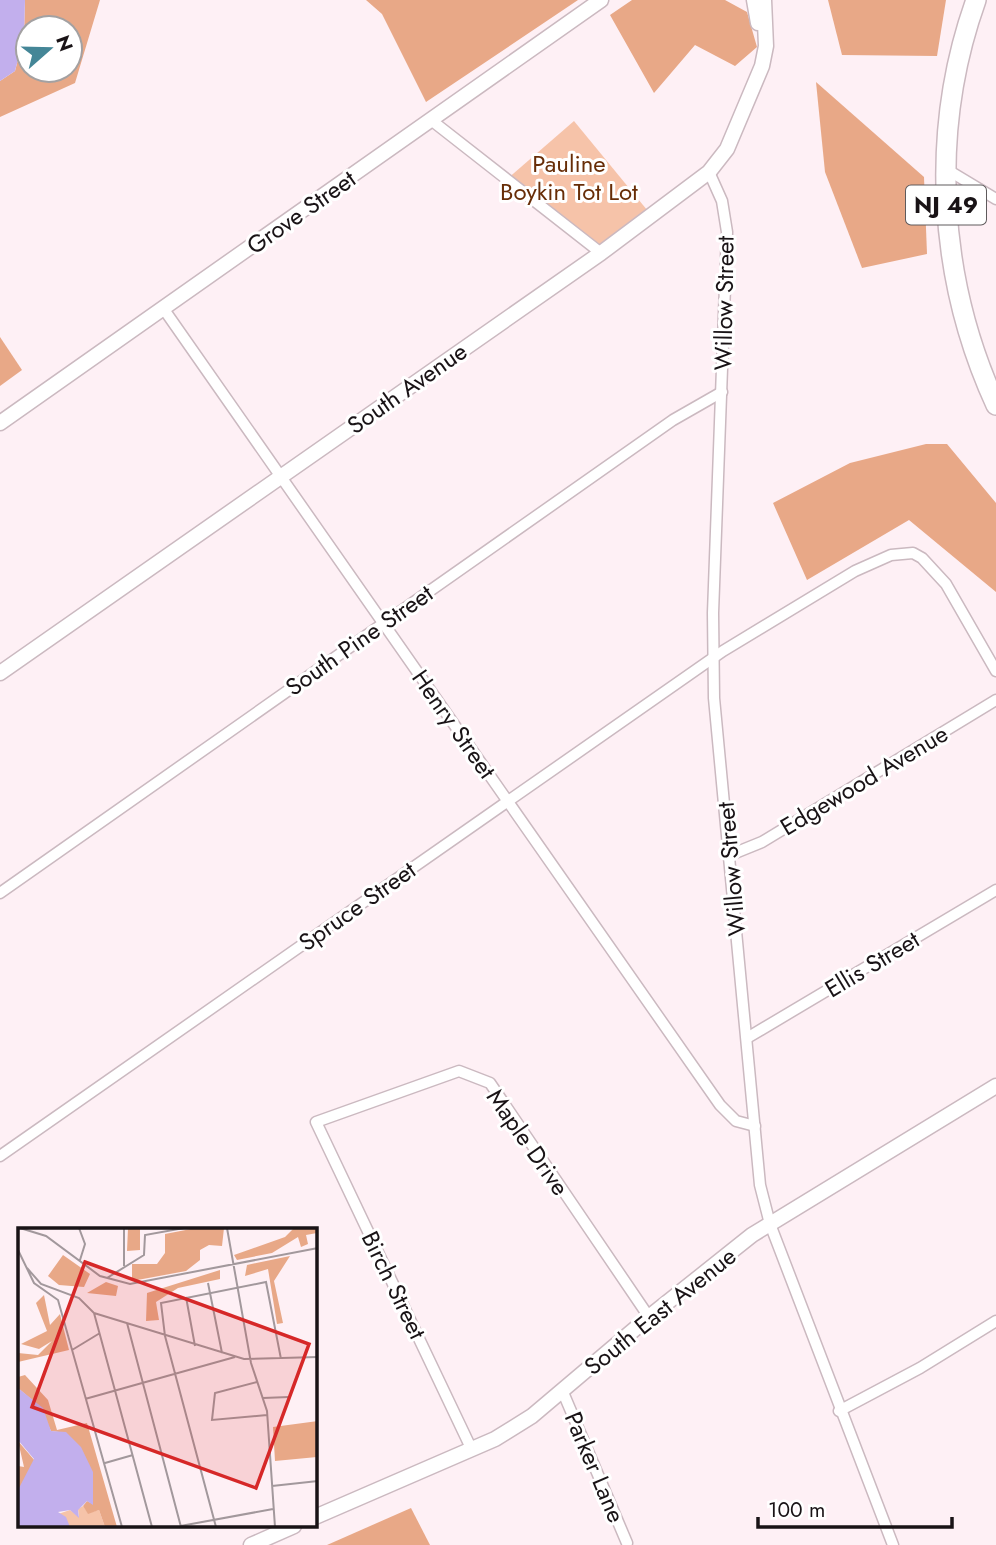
<svg xmlns="http://www.w3.org/2000/svg" width="996" height="1545" viewBox="0 0 996 1545" font-family="Jost,sans-serif">
<rect width="100%" height="100%" fill="#fef0f5"/>
<path fill="#f6c3a9" d="M 574,121 L 652,216 L 601,253 L 507,179 Z"/>
<g fill="#e8a887" fill-rule="evenodd">
<path d="M 25,0 L 100,0 L 75,83 L 0,117 L 0,81 L 15,71 L 24,36 ZM 28,28 L 70,28 L 70,70 L 28,70 Z"/>
<path d="M 366,0 L 578,0 L 426,102 L 382,14 Z"/>
<path d="M 632,0 L 725,0 L 747,12 L 757,47 L 735,66 L 695,45 L 654,93 L 610,15 Z"/>
<path d="M 828,0 L 946,0 L 937,56 L 842,55 Z"/>
<path d="M 816,82 L 924,177 L 927,254 L 862,268 L 825,172 Z"/>
<path d="M 0,337 L 22,370 L 0,386 Z"/>
<path d="M 926,444 L 947,444 L 996,503 L 996,592 L 909,520 L 807,580 L 773,503 L 850,463 Z"/>
<path d="M 411,1508 L 430,1545 L 327,1545 Z"/>
</g>
<path fill="#c2afed" d="M 0,0 L 25,0 L 24,36 L 15,71 L 0,81 Z"/>
<g fill="none" stroke-linecap="round" stroke-linejoin="round">
<g stroke="#cbb9c0" stroke-width="13">
<g id="street">
<path d="M 431,120 L 601,253"/>
<path d="M 946,169 L 996,199"/>
<path d="M 709,172 L 722,201 L 727,232 L 713,613 L 714,698 L 760,1185 L 770,1224 L 893,1545"/>
<path d="M 163,308 L 720,1105 L 736,1121 L 755,1126"/>
<path d="M 730,855 L 762,842 L 996,700"/>
<path d="M 0,893 L 673,420 L 722,392"/>
<path d="M 747,1038 L 996,890"/>
<path d="M 0,1156 L 723,651 L 855,571 L 891,555 L 913,553 L 922,558 L 946,584 L 996,671"/>
<path d="M 562,1390 L 627,1543"/>
<path d="M 839,1411 L 920,1368 L 996,1321"/>
<path d="M 471,1448 L 316,1122 L 459,1071 L 490,1083 L 649,1317"/>
</g>
</g>
<g stroke="#cbb9c0" stroke-width="17">
<g id="secondary">
<path d="M 754,0 L 758,23"/>
<path d="M 0,423 L 601,0"/>
<path d="M 0,673 L 601,253 L 709,172 L 727,149 L 762,66 L 766,46 L 764,0"/>
<path d="M 315,1517 L 495,1439 L 532,1416 L 649,1317 L 752,1235 L 996,1086"/>
<path d="M 251,1545 L 294,1526"/>
</g>
</g>
<g stroke="#cbb9c0" stroke-width="22">
<path id="highway" d="M 976,0 C 929,131 938,279 996,405"/>
</g>
<use href="#street" stroke="#fff" stroke-width="10"/>
<use href="#secondary" stroke="#fff" stroke-width="14"/>
<use href="#highway" stroke="#fff" stroke-width="19"/>
</g>
<g text-anchor="middle" dominant-baseline="central" stroke-width="6" stroke-linejoin="round" paint-order="stroke">
<rect fill="#fff" stroke="#5e5a5c" stroke-width="2" x="906" y="185.5" width="80" height="39" rx="5"/>
<g font-size="23" font-weight="bold" fill="#191316">
<text x="946" y="205">NJ 49</text>
</g>
<g font-size="24" fill="#672d07" stroke="#fff">
<text x="569" y="163">Pauline<tspan x="569" dy="28">Boykin Tot Lot</tspan></text>
</g>
<g font-size="24" fill="#191316" stroke="#fff">
<text transform="translate(301 212) rotate(-35)">Grove Street</text>
<text transform="translate(724 303) rotate(-89)">Willow Street</text>
<text transform="translate(407 388) rotate(-35)">South Avenue</text>
<text transform="translate(359 640) rotate(-35)">South Pine Street</text>
<text transform="translate(454 724) rotate(55)">Henry Street</text>
<text transform="translate(864 780) rotate(-31)">Edgewood Avenue</text>
<text transform="translate(731 869) rotate(-95)">Willow Street</text>
<text transform="translate(357 906) rotate(-35)">Spruce Street</text>
<text transform="translate(872 964) rotate(-31)">Ellis Street</text>
<text transform="translate(528 1142) rotate(55)">Maple Drive</text>
<text transform="translate(394 1285) rotate(64)">Birch Street</text>
<text transform="translate(660 1311) rotate(-39)">South East Avenue</text>
<text transform="translate(595 1467) rotate(67)">Parker Lane</text>
</g>
</g>
<g transform="translate(18 1228)">
<rect width="299" height="299" fill="#fef0f5"/>
<path d="M 65,278 L 70,285 L 81,282 L 87,299 L 52,299 L 40,286 L 52,282 L 61,289 L 60,281 Z" fill="#f6c3a9"/>
<path d="M 110,0 L 122,0 L 122,22 L 109,23 ZM 178,0 L 206,0 L 204,18 L 191,17 L 182,22 L 182,32 L 168,43 L 114,53 L 114,36 L 139,36 L 147,25 L 147,6 ZM 276,0 L 299,0 L 299,5 L 288,7 L 290,16 L 283,19 L 280,9 L 254,25 L 219,32 L 216,27 L 267,9 ZM 45,27 L 72,46 L 66,59 L 41,57 L 30,48 ZM 272,28 L 256,53 L 265,95 L 259,96 L 250,41 L 227,48 L 229,37 ZM 202,42 L 202,51 L 160,60 L 138,74 L 141,92 L 128,93 L 129,65 ZM 88,54 L 100,58 L 98,68 L 69,65 ZM 26,67 L 32,97 L 42,86 L 51,122 L 0,134 L 0,125 L 20,127 L 34,113 L 21,121 L 3,116 L 29,103 L 18,75 ZM 7,147 L 30,172 L 39,202 L 69,195 L 99,299 L 87,299 L 81,282 L 70,286 L 65,278 L 69,273 L 75,276 L 71,239 L 55,212 L 48,205 L 33,203 L 20,177 L 0,160 L 0,149 ZM 300,193 L 299,229 L 257,233 L 255,199 ZM 0,213 L 17,233 L 0,269 L 0,238 L 6,239 Z" fill="#e8a887"/>
<path d="M 0,160 L 25,180 L 33,203 L 48,204 L 63,219 L 75,244 L 75,277 L 69,273 L 60,282 L 61,290 L 52,282 L 40,284 L 48,289 L 52,299 L 0,299 L 1,260 L 16,231 L 0,212 Z" fill="#c2afed"/>
<path fill="none" stroke="#a2989c" stroke-width="2" d="M 2,0 L 28,8 L 82,48 L 112,56 L 300,20M 61,0 L 67,16 L 62,32M 106,0 L 106,38M 209,0 L 233,135 L 249,183 L 257,299M 0,22 L 16,55 L 40,72 L 104,299M 9,40 L 23,56 L 61,70 L 76,85 L 134,299M 89,50 L 126,27 L 127,7 L 166,0M 190,55 L 204,125M 168,69 L 177,118M 76,85 L 226,131 L 300,129M 109,95 L 163,299M 54,122 L 82,105M 239,154 L 197,165 L 194,192 L 249,187M 245,170 L 271,169M 67,171 L 217,129M 87,235 L 115,227M 254,258 L 300,253M 157,299 L 255,281M 198,299 L 147,108 L 143,75 L 248,54 L 263,131"/>
<path fill="#d62828" fill-opacity="0.15" stroke="#d62828" stroke-width="3.5" d="M 67,34 L 291,116 L 238,260 L 14,179 Z"/>
<rect width="299" height="299" fill="none" stroke="#191316" stroke-width="3.5"/>
</g>
<g transform="translate(49 49) rotate(70)"><circle r="33" fill="#ffffff" stroke="#a3a1a2" stroke-width="2"/>
<path d="M0-5L12 26L0 18L-12 26Z" fill="#448697"/>
<text y="-10" font-size="19" font-weight="bold" text-anchor="middle" fill="#191316">N</text>
</g>
<path d="M758 1517v10h194v-10" fill="none" stroke="#191316" stroke-width="3.5"/>
<text x="768" y="1517" font-size="21" fill="#191316" stroke="#ffffff" stroke-width="5" paint-order="stroke">100 m</text>
</svg>
